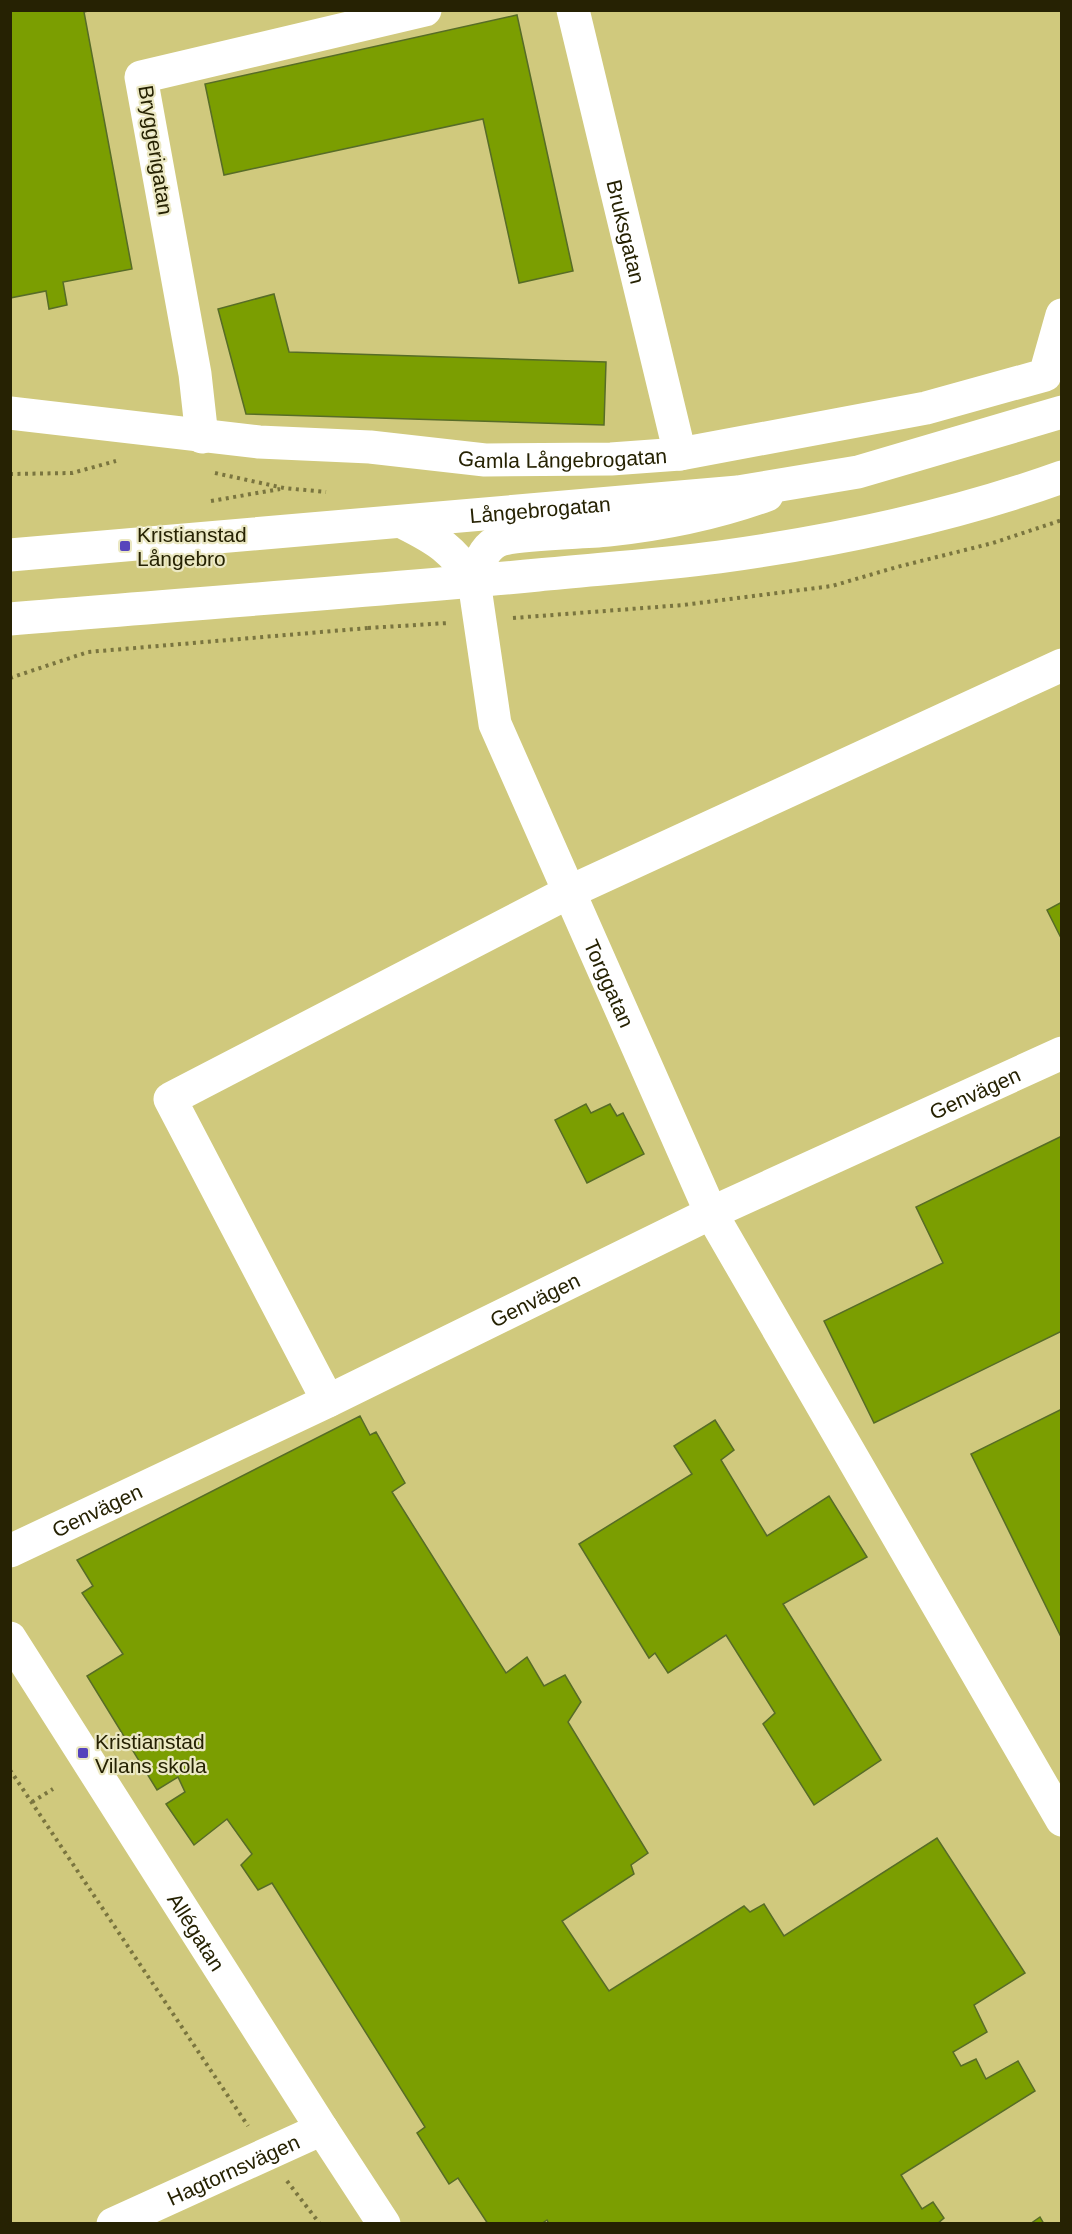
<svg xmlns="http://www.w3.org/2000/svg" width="1072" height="2234" viewBox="0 0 1072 2234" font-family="Arial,sans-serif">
<rect width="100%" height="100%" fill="#d0c97d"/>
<g fill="#7b9e01" stroke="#576c27" stroke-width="1.5">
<path d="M 10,10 L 92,10 L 84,12 L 132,269 L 63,282 L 67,305 L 49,309 L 46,291 L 10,298 Z"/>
<path d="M 517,15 L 573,271 L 519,283 L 483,119 L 224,175 L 205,84 Z"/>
<path d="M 274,294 L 289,352 L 606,362 L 604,425 L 246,414 L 218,309 Z"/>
<path d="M 1062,902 L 1062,940 L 1047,910 Z"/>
<path d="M 586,1104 L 591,1113 L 610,1104 L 617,1116 L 623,1113 L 644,1154 L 587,1183 L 555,1120 Z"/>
<path d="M 1062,1136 L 1062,1331 L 874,1423 L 824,1321 L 943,1263 L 916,1207 Z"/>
<path d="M 1062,1409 L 1062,1639 L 971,1454 Z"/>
<path d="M 360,1416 L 370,1435 L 376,1432 L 405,1483 L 392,1492 L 506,1673 L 527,1657 L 544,1686 L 565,1675 L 581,1702 L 568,1722 L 648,1853 L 631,1865 L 634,1874 L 562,1921 L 609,1991 L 744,1906 L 750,1912 L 764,1904 L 784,1936 L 937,1838 L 1025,1973 L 974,2005 L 987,2032 L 953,2052 L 961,2066 L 976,2059 L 986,2079 L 1018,2061 L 1035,2091 L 901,2175 L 922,2209 L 933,2202 L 944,2218 L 937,2224 L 549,2224 L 547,2220 L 541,2224 L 488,2224 L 458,2178 L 449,2184 L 417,2133 L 425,2127 L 272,1883 L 258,1890 L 241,1865 L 252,1854 L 227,1819 L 194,1845 L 166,1804 L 185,1792 L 178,1777 L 157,1790 L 87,1676 L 123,1654 L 82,1593 L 93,1586 L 77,1560 Z"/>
<path d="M 715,1420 L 734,1450 L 721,1460 L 767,1536 L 829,1496 L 867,1557 L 783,1604 L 881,1760 L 814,1805 L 763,1724 L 775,1713 L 726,1635 L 668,1673 L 655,1653 L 649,1658 L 579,1544 L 692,1474 L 674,1446 Z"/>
<path d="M 1040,2217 L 1044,2224 L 1030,2224 Z"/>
</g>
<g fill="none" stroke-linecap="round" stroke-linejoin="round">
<g stroke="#7a753f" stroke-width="4" stroke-dasharray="3 4.5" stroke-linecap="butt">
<path d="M 215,473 L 284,488 L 326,492"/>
<path d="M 10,474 L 72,473 L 116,461"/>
<path d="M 211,501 L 280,489"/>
<path d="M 513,618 L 683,605 L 832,586 L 897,567 L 993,543 L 1062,520"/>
<path d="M 368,628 L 448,623"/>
<path d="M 10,678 L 88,652 L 368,628 L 368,625"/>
<path d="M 10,1770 L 248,2126"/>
<path d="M 32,1802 L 53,1789"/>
<path d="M 287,2181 L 320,2224"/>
</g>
<g stroke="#fff" stroke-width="33">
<path id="s1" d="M 573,10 L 680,454"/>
<path id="s2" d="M 10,413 L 259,442 L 370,447 L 485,460 L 611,459 L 680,454 L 926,408 L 1045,375 L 1062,315"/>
<path d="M 202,437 L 195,374 L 141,77 L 425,10"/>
<path d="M 404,523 C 438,540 452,549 474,581 C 478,567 482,550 496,542 C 512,533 587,533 610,530 C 665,524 715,514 767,495"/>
<path id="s3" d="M 474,581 L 495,724 L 711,1213 L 1062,1820"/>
<path d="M 328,1401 L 170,1099 L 569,892 L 1062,665"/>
<path id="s4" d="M 10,1551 L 328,1401 L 711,1213 L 1062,1053"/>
<path id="s5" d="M 113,2224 L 322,2129"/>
</g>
<g stroke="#fff" stroke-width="33">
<path id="s6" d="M 10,555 L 738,492 L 858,472 L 1062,412"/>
<path d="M 10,619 C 186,604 362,592 538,575 C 598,569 659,565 719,557 C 835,541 951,517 1062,477"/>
<path id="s7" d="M 10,1638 L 322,2129 L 384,2224"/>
</g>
</g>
<g fill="#5644bc" stroke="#ebe8c3" stroke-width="2">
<rect x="119" y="540" width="12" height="12" rx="3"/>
<rect x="77" y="1747" width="12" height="12" rx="3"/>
</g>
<g text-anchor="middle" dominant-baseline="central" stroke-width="4.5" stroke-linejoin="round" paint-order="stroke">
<g font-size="21" fill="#262203" stroke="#ebe8c3">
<text transform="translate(156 150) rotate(81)">Bryggerigatan</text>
<text stroke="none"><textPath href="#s1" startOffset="228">Bruksgatan</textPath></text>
<text stroke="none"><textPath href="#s2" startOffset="555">Gamla Långebrogatan</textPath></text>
<text stroke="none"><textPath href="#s6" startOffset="532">Långebrogatan</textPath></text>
<text stroke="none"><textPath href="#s3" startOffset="428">Torggatan</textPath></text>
<text stroke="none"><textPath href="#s4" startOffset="1068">Genvägen</textPath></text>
<text stroke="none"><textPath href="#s4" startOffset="582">Genvägen</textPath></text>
<text stroke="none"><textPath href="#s4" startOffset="96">Genvägen</textPath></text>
<text stroke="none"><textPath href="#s7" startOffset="348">Allégatan</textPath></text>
<text stroke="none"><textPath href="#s5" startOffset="132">Hagtornsvägen</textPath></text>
</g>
<g font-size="21" fill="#262203" stroke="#ebe8c3" text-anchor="start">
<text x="137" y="534">Kristianstad<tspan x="137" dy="24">Långebro</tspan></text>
<text x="95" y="1741">Kristianstad<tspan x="95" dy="24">Vilans skola</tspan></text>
</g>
</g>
<rect width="1072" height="2234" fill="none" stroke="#262203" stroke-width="24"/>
</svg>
